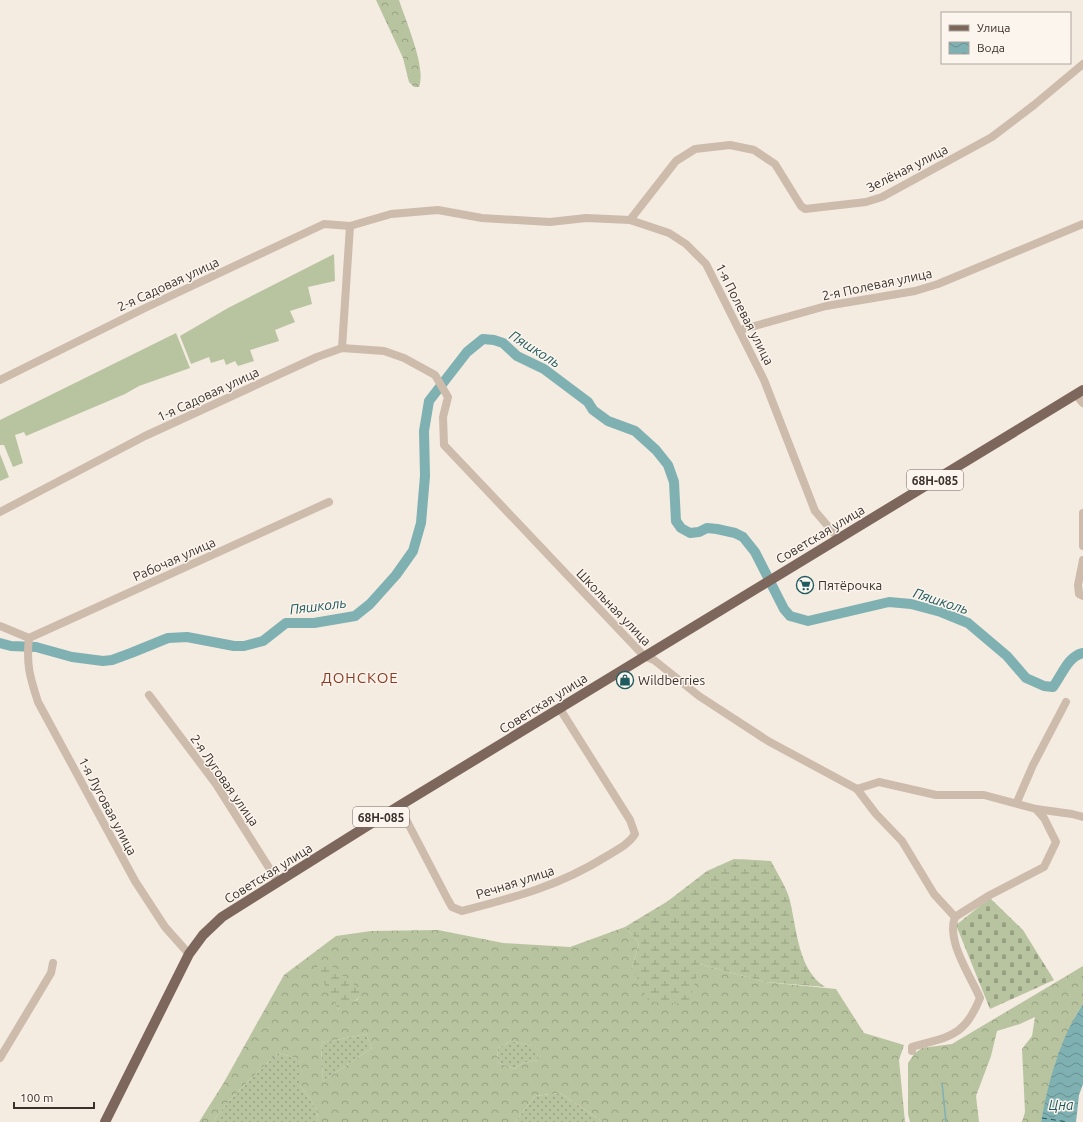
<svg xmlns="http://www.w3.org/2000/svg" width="1083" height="1122" viewBox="0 0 1083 1122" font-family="Ubuntu,sans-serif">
<defs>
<pattern id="grass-dots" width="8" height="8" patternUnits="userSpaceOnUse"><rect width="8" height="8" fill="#b8c4a0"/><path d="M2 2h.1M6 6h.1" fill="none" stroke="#97a083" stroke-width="1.8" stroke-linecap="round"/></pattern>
<pattern id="forest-crowns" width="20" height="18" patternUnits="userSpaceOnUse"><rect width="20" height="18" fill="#b8c4a0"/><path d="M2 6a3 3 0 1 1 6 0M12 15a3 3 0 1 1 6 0" fill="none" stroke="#97a083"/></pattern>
<pattern id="wetland-marsh" width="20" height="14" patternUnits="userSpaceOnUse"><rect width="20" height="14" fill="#b8c4a0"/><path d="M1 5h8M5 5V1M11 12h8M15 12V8" fill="none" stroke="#97a083"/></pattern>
<pattern id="cemetery-stones" width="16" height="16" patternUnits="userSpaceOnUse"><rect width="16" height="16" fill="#b8c4a0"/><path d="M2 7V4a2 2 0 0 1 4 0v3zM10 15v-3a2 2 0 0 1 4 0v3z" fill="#97a083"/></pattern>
<pattern id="water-waves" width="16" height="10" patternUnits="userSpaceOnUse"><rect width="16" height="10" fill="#7fb0b2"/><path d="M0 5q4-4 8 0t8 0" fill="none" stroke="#699091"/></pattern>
</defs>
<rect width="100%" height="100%" fill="#f4ebe1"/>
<g fill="url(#grass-dots)">
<path d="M 366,1034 L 372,1048 L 323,1081 L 321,1043 Z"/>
<path d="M 511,1041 L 537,1047 L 538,1060 L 523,1063 L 514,1069 L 497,1062 L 498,1048 Z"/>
<path d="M 278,1053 L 301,1059 L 300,1085 L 317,1110 L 318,1122 L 213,1122 C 231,1095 255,1075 278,1053 Z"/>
<path d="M 560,1093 L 603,1122 L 515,1122 L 535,1096 Z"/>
</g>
<g fill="url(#forest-crowns)" fill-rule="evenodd">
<path d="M 376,0 L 399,0 C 405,19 427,69 419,87 L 414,87 L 409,82 L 403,58 Z"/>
<path d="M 625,927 L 639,943 L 632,968 L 700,964 L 765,982 L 836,989 L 864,1033 L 904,1045 L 899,1060 L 905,1122 L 603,1122 L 560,1093 L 535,1096 L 515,1122 L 318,1122 L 317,1110 L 300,1085 L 300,1059 L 278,1053 C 255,1075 231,1095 213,1122 L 199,1122 L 223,1084 L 284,975 L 336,936 L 371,931 L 438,930 L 503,943 L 570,947 ZM 330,991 L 362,992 L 357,1000 L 338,1009 ZM 366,1034 L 372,1048 L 323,1081 L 321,1043 ZM 511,1041 L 536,1047 L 538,1060 L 523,1063 L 514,1069 L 497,1062 L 498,1048 Z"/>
<path d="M 1083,966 L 1083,1004 L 1076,1015 L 1056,1061 L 1041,1122 L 1022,1122 L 1025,1112 L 1022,1049 L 1032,1036 L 1035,1017 L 1020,1024 L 997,1031 L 991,1056 L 976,1096 L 979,1122 L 910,1122 L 908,1114 L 908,1063 L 915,1053 L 922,1048 L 952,1044 Z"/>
</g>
<g fill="url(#wetland-marsh)">
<path d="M 734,859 L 771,861 C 777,873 785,885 789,897 C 797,927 797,969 825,987 L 765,982 L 700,964 L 689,1004 L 649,1002 L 632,968 L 639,943 L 625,927 L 668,901 L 707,871 Z"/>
<path d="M 325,961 L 363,992 C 356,1002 350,1005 338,1009 L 316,968 Z"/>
</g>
<path fill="url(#cemetery-stones)" d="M 990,898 L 1023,930 L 1054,980 L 990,1009 L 956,925 Z"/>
<g fill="#b8c4a0">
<path d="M 334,254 L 335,281 L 308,287 L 312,304 L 290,311 L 295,322 L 275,330 L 279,341 L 250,350 L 254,361 L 238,366 L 235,361 L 226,365 L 224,359 L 211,363 L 209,357 L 191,364 L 180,336 L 228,308 Z"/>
<path d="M 176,333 L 190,368 L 139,386 L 125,394 L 26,436 L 24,432 L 15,435 L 23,463 L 13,467 L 4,445 L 0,445 L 0,420 Z"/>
<path d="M 0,454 L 9,477 L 0,481 Z"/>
</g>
<path fill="url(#water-waves)" d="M 1083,1004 L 1083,1084 L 1079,1095 L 1076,1122 L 1041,1122 C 1048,1082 1060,1038 1083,1004 Z"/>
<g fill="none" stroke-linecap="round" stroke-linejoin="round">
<path stroke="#7fb0b2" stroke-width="1.5" d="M 942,1083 L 946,1122"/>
<path stroke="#7fb0b2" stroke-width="10" d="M 0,643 L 11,646 L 36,647 L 72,657 L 103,661 L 112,660 L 131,653 L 168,638 L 187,637 L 234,646 L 244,646 L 263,641 L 286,623 L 314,623 L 355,616 L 370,604 L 396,575 L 413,551 L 421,523 L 425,476 L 424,431 L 429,401 L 467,352 L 483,339 L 494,340 L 503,343 L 517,356 L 544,369 L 588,402 L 593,410 L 608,421 L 635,431 L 656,450 L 668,465 L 674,482 L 676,521 L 681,528 L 690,533 L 699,532 L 707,528 L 717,529 L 735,533 L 743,537 L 755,552 L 784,609 L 790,616 L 808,621 L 889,602 L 911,604 L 941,612 L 968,623 L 1007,656 L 1026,678 L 1044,686 L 1053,687 C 1062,675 1068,656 1083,653"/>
<path stroke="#1f5a5e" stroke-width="1" stroke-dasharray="5 4" stroke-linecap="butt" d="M 1042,1118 L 1068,1122"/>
<g stroke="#cdbbac" stroke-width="8">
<path d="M 630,220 L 676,161 L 695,149 L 730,145 L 754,150 L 775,164 L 801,206 L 805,209 L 866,202 L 882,197 L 992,137 L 1034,105 L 1083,64"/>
<path d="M 740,330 L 826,306 L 915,291 L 938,284 L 1083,224"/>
<path d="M 342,348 L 350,226"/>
<path d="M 0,380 L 145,308 L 324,224 L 350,226 L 391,214 L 438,210 L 482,218 L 550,222 L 586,218 L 630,220 L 669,233 L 686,244 L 706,264 L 764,380 L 815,511 L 838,538"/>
<path d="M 1076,395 L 1083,403"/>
<path d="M 0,512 L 145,436 L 317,357 L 342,348 L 384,351 L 404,358 L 435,375 L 448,397 L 443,417 L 444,445 L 644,656 L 654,660 L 699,696 L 768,741 L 857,789 L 879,782 L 936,795 L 984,795 L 1036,809 L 1072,814 L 1083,817"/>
<path d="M 1083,513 L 1083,546"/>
<path d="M 1083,560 L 1078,585 L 1079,594 L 1083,596"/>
<path d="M 0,626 L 29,638"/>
<path d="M 29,638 C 26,665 30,677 38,702 L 135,881 L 165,927 L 189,954"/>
<path d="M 29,638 L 329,502"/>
<path d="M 149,695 L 216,784 L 278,882"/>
<path d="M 857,789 L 876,814 L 902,841 L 934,894 L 955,917 L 990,895 L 1044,867 L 1056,842 L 1044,818 L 1036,809"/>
<path d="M 1017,802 L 1033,765 L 1066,702"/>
<path d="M 399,806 L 448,900 L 452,907 L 462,911 C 516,897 559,886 607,856 C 617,850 629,844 635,834 L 630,820 L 560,709"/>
<path d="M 912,1051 L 912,1047 C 949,1036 964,1038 980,998 C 970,975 946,941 955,917"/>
<path d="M 0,1058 L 51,973 L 53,963"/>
</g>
<path stroke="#7d675c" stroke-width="10" d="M 105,1122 L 189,954 L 203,935 L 222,917 L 399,806 L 1083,390"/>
</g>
<defs>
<g id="supermarket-ring" transform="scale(0.9)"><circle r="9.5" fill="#fbf5ee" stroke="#1f5a5e" stroke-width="1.5"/><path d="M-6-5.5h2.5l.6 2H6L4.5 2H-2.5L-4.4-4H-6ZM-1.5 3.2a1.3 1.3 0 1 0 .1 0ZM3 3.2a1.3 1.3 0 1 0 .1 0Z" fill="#1f5a5e"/></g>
<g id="shop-ring" transform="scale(0.9)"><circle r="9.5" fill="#fbf5ee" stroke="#1f5a5e" stroke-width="1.5"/><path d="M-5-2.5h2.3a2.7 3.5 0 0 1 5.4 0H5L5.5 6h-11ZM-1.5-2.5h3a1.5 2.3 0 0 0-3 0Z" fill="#1f5a5e"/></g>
</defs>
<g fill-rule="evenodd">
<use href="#supermarket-ring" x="805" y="585"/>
<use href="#shop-ring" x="625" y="680"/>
</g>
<g text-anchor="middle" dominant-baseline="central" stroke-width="3" stroke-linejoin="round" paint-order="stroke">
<g fill="#fbf5ee" stroke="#756b66" stroke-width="1">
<rect x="907" y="470" width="56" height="20" rx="3"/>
<rect x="353" y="807" width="56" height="20" rx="3"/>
</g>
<g font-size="12" font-weight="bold" fill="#3b302b">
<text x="935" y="480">68Н-085</text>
<text x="381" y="817">68Н-085</text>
</g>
<g font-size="13" fill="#3b302b" stroke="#fbf5ee">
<text transform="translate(907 168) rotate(-27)">Зелёная улица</text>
<text transform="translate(168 284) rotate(-25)">2-я Садовая улица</text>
<text transform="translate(877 284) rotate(-12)">2-я Полевая улица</text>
<text transform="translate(745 314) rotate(63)">1-я Полевая улица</text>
<text transform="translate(208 394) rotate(-25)">1-я Садовая улица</text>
<text transform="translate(820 534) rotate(-31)">Советская улица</text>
<text transform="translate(174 559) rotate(-24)">Рабочая улица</text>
<text transform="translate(614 607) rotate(46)">Школьная улица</text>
<text transform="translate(543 703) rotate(-32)">Советская улица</text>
<text transform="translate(225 780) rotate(55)">2-я Луговая улица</text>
<text transform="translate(108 806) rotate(62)">1-я Луговая улица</text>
<text transform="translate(268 873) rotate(-32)">Советская улица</text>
<text transform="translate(515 882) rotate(-18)">Речная улица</text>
</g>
<g font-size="13" fill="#3b302b" stroke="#fbf5ee" text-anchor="start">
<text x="818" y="585">Пятёрочка</text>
<text x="638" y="680">Wildberries</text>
</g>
<g font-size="14" font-style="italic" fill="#1f5a5e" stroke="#fbf5ee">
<text transform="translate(535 349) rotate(32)">Пяшколь</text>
<text transform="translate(941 601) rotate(18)">Пяшколь</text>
<text transform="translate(318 606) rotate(-7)">Пяшколь</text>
<text x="1061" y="1105">Цна</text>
</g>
<g font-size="15" letter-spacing="1" fill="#8c3b22" stroke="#fbf5ee">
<text x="360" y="677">ДОНСКОЕ</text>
</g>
</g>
<rect x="941" y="12" width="130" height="52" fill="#fbf5ee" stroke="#aea6a0"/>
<rect x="949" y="25" width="20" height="6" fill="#7d675c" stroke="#aea6a0"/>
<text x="977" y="32" font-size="12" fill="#3b302b">Улица</text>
<rect x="949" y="42" width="20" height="12" fill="url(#water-waves)" stroke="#aea6a0"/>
<text x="977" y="52" font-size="12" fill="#3b302b">Вода</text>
<path d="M14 1102v6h80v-6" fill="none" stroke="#3b302b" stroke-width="2"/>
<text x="20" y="1102" font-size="12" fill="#3b302b" stroke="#fbf5ee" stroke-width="3" paint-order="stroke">100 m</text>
</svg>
